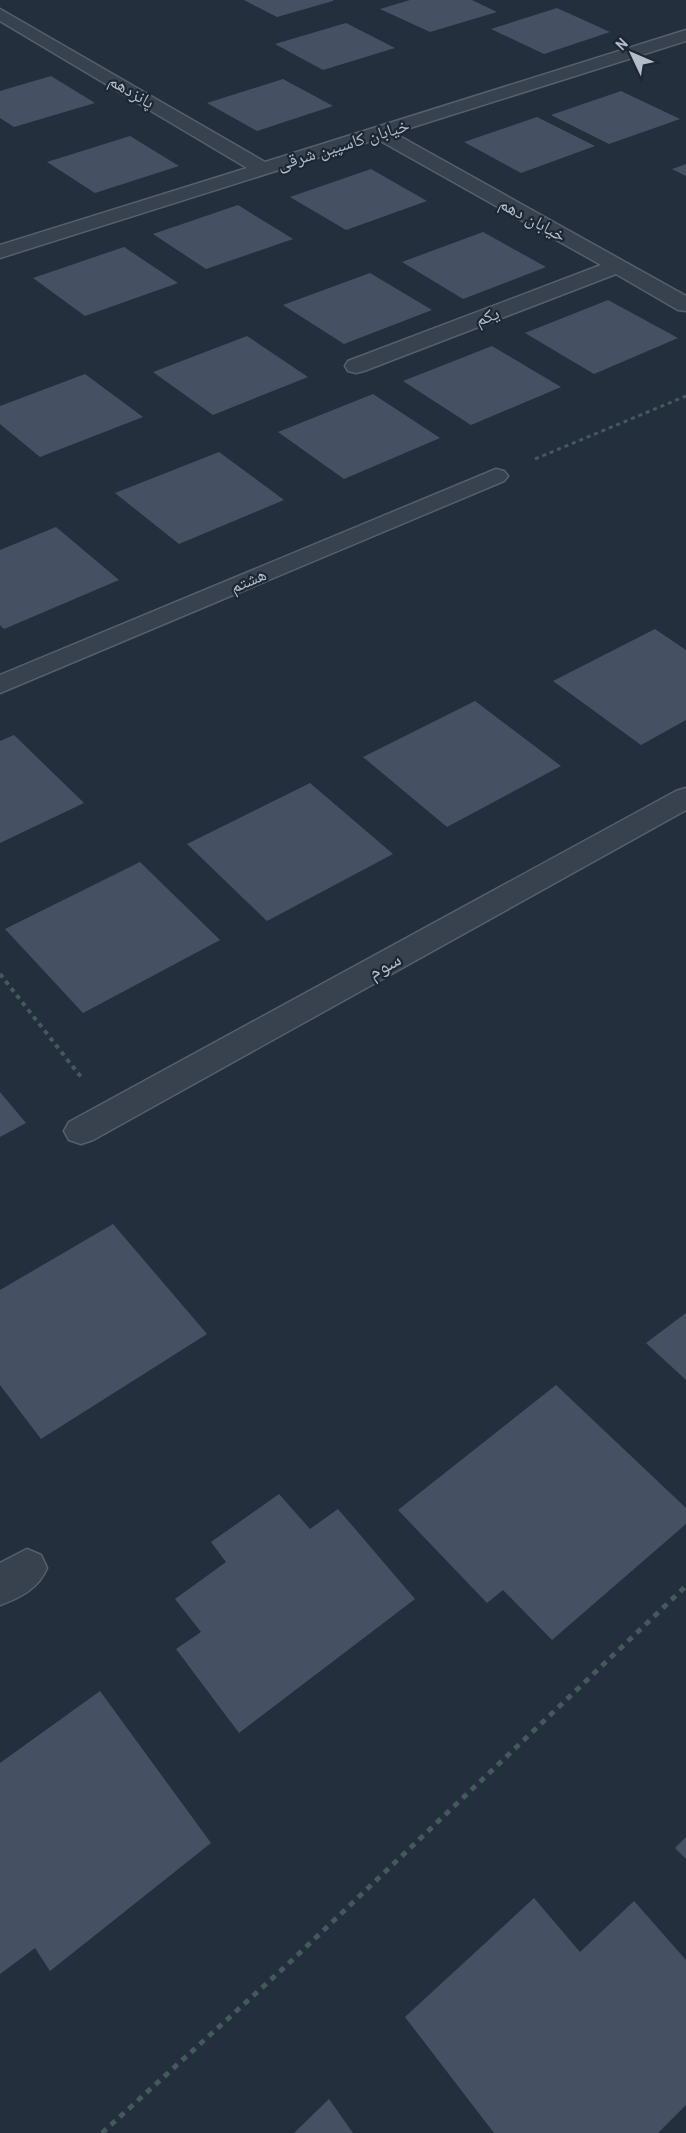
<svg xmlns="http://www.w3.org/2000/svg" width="686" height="2133" viewBox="0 0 686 2133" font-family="'Archivo Narrow','Noto Naskh Arabic',sans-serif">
<rect width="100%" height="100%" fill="#242f3e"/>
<g fill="#455162">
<path d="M 244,0 L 333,0 L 333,1 L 277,17 Z"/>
<path d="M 410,0 L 472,0 L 497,12 L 430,32 L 380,9 Z"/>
<path d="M 557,8 L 610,32 L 544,54 L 491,29 Z"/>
<path d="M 346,23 L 395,48 L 323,70 L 275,44 Z"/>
<path d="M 51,76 L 95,103 L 14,127 L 0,118 L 0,91 Z"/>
<path d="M 283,79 L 333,106 L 257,131 L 207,103 Z"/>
<path d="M 621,91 L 680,119 L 609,144 L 551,115 Z"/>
<path d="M 537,117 L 595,146 L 521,173 L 464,142 Z"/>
<path d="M 130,136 L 179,166 L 95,193 L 47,162 Z"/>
<path d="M 686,164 L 686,176 L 672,169 Z"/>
<path d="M 371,169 L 427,201 L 346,230 L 290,197 Z"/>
<path d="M 238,205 L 293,239 L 206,269 L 153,234 Z"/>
<path d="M 483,232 L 546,267 L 463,299 L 402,262 Z"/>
<path d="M 124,247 L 178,283 L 85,316 L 33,278 Z"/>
<path d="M 370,273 L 432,310 L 344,344 L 283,305 Z"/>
<path d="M 608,300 L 678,338 L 594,374 L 525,333 Z"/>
<path d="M 247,336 L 308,377 L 213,415 L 153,372 Z"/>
<path d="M 492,346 L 561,387 L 471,425 L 403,381 Z"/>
<path d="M 85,374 L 143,417 L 40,457 L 0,424 L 0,406 Z"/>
<path d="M 373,394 L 440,438 L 344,479 L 278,432 Z"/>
<path d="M 219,452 L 284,500 L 179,544 L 115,493 Z"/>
<path d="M 56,527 L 119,580 L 4,629 L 0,625 L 0,550 Z"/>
<path d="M 655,629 L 686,650 L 686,720 L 641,745 L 553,681 Z"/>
<path d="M 475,701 L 561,766 L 447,827 L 363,757 Z"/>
<path d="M 14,735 L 84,803 L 0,843 L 0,741 Z"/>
<path d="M 310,783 L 393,854 L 267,921 L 187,844 Z"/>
<path d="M 140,862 L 220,940 L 83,1013 L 5,929 Z"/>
<path d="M 0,1092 L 26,1123 L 0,1137 Z"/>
<path d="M 113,1224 L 207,1334 L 41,1439 L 0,1385 L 0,1290 Z"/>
<path d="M 686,1313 L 686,1380 L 646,1343 Z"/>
<path d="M 556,1385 L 686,1508 L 686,1524 L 552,1640 L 503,1590 L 487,1603 L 398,1510 Z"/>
<path d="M 279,1494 L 310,1529 L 338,1509 L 415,1599 L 239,1733 L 176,1649 L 201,1632 L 175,1599 L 226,1562 L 211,1542 Z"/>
<path d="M 100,1691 L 211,1843 L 50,1971 L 35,1948 L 0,1974 L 0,1763 Z"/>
<path d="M 686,1837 L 686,1859 L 675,1848 Z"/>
<path d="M 534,1898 L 580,1952 L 634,1901 L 686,1960 L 686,2105 L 658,2133 L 494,2133 L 405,2017 Z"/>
<path d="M 329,2099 L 353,2133 L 294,2133 Z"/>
</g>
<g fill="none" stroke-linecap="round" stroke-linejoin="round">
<g stroke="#565f6c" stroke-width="3">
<g id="minor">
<path d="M 0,9 L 265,162 L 686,30 L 686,41 L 394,133 L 686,296 L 686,311 L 678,310 L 616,274 L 364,371 L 356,373 L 348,371 L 345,366 L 348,361 L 601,265 L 377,139 L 0,258 L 0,245 L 247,168 L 0,21 Z"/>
<path d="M 496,469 L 504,471 L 508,476 L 504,481 L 0,693 L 0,675 Z"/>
<path d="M 686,788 L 686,810 L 93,1140 L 81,1144 L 69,1140 L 64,1131 L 69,1122 L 676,791 Z"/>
<path d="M 27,1549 L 41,1555 L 47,1568 C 39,1588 20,1598 0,1605 L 0,1563 Z"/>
</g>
</g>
<path stroke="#44595c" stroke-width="3" stroke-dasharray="4 4" stroke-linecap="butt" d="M 535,459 L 686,396"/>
<path stroke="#44595c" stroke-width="4" stroke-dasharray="4.5 4.5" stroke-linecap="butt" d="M 0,974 L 81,1077"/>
<path stroke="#44595c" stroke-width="5" stroke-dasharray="6 6" stroke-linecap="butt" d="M 102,2133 L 287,1965 L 686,1586"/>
<use href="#minor" fill="#38414e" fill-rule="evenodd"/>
</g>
<g text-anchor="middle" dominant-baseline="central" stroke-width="4.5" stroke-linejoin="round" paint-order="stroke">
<g font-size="18" fill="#b4bcc9" stroke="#1d2633">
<text transform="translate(132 91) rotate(31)">پانزدهم</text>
<text transform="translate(343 144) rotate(-17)">خیابان کاسپین شرقی</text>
<text transform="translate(533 219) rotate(29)">خیابان دهم</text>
<text transform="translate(487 316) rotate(-21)">یکم</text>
<text transform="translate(248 580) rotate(-23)">هشتم</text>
</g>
<g font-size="21" fill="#b4bcc9" stroke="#1d2633">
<text transform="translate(384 965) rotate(-29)">سوم</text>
</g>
</g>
<g transform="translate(632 54) rotate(314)" stroke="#1d2633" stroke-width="4.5" paint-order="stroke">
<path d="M0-4.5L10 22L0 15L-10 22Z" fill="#b4bcc9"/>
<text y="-9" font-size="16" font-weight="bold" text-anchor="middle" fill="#b4bcc9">N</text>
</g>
</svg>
